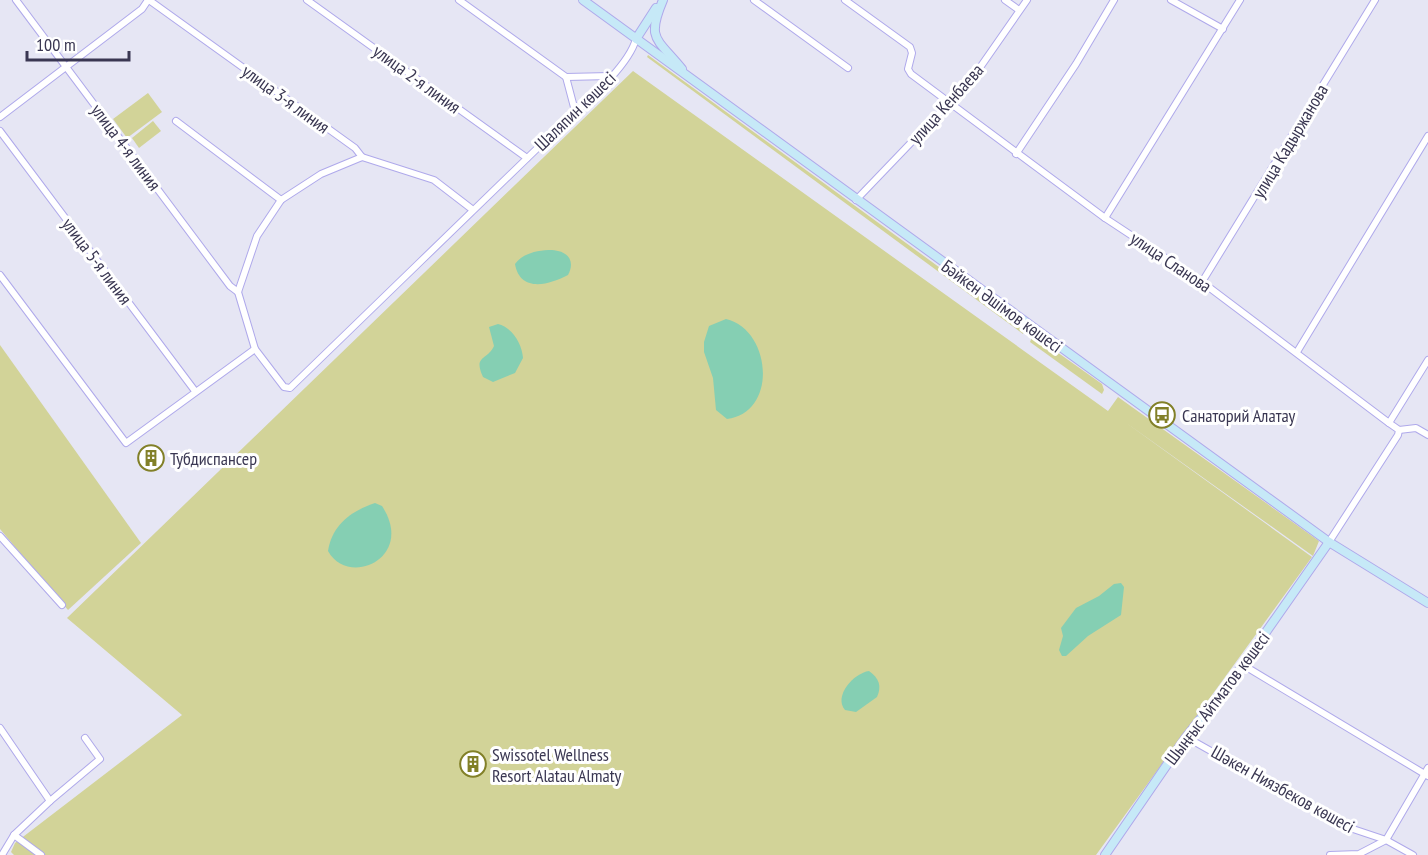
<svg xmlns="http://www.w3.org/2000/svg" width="1428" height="855" viewBox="0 0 1428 855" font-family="'PT Sans Narrow',sans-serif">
<rect width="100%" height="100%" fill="#e6e6f4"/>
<g fill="#d2d398">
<path d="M 648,55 L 1024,329 L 1023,334 L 647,57 Z"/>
<path d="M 633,71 L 1108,411 L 1118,397 L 1319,541 L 1313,556 L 1125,422 L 1312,557 L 1096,855 L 14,855 L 11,852 L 15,843 L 182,715 L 67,618 Z"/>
<path d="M 148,93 L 162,112 L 127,138 L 113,119 Z"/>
<path d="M 153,121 L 161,131 L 139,148 L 132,138 Z"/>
<path d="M 1033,335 L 1102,384 L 1104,390 L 1102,394 L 1030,342 Z"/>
<path d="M 0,345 L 141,543 L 68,610 L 0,529 Z"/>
</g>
<g fill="#85cfb3">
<path d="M 552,250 C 567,251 576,260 568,275 C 549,285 520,293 515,264 C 523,253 538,250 552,250 Z"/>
<path d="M 726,319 C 772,330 778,413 727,419 L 716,410 L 713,378 L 704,352 L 704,342 L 709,326 Z"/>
<path d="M 498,324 C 513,328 522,344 523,358 L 515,373 L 493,382 L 483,377 C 473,355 487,361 494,346 L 489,327 Z"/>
<path d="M 375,503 L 382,506 C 416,558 348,588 328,551 C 332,525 351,511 375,503 Z"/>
<path d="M 1121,583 L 1124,587 L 1121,615 L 1088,636 L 1066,656 L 1062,656 L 1059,650 L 1063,636 L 1061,628 L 1076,608 L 1099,596 L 1114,584 Z"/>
<path d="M 869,671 C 879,678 882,686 877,697 L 856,712 L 845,710 C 833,696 854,673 869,671 Z"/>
</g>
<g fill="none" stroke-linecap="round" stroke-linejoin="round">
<g stroke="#afa9eb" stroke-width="8">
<g id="minor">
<path d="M 16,0 L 230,286 L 238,292"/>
<path d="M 149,0 L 355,148 L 362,157"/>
<path d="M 307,0 L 527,158"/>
<path d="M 459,0 L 566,77 L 575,111"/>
<path d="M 754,0 L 848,68"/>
<path d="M 845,0 L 910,47 L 912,53 L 908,69 L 911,74 L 1105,218 L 1202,282 L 1389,423"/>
<path d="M 1005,0 L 1019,10"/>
<path d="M 1171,0 L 1223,29"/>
<path d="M 566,77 L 610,76"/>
<path d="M 0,117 L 142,9 L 148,0"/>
<path d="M 176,121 L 281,200"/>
<path d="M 0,131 L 195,391"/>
<path d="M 1016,154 L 1076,64 L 1114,0"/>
<path d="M 856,200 L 972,79 L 1027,0"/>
<path d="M 473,210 L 434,180 L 362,157 L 321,174 L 281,200 L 257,236 L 238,292 L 255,349 L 284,387 L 290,388 C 376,304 463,221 549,137 C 574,112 627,71 636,39"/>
<path d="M 1105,218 L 1240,0"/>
<path d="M 0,275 L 126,443 L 255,349"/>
<path d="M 1202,282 L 1375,0"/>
<path d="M 1297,352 L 1428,136"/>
<path d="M 1399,430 L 1416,428 L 1428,435"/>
<path d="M 0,536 L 62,605"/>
<path d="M 1329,542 L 1398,435 L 1399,430 L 1389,423 L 1428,360"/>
<path d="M 1243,665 L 1428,776"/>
<path d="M 0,728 L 50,801 L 14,835 L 2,855"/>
<path d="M 1186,737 L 1344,826 L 1386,840 L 1413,855"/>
<path d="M 50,801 L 100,759 L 85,738"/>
<path d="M 14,835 L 41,855"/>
<path d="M 1330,855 L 1359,854 L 1386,840 L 1428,768"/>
</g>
</g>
<g stroke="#afa9eb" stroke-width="10">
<g id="secondary">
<path d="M 583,0 L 1329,542 L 1428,603"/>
<path d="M 663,0 C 646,40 657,38 682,69"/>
<path d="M 636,39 L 656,8"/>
<path d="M 1105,855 L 1186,737 L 1243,665 L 1329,542"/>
</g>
</g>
<use href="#minor" stroke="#fff" stroke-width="6"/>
<use href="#secondary" stroke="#c6e9f7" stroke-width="8"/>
</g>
<defs>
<g id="bus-ring" transform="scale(1.35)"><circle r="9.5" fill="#fff" stroke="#828028" stroke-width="1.5"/><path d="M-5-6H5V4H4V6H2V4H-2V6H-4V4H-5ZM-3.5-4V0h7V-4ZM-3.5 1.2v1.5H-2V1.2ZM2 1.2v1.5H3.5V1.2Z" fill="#828028"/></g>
<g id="building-ring" transform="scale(1.35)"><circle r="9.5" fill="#fff" stroke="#828028" stroke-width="1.5"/><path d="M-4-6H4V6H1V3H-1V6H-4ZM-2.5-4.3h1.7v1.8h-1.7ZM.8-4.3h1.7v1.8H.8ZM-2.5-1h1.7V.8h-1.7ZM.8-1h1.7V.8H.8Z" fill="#828028"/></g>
</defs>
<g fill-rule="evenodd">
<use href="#bus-ring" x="1162" y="415"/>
<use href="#building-ring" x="151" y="458"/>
<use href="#building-ring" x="473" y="764"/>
</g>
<g text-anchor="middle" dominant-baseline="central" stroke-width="6" stroke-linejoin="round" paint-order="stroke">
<g font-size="18" fill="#3a3752" stroke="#fff">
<text transform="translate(417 79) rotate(36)">улица 2-я линия</text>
<text transform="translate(286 99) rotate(36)">улица 3-я линия</text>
<text transform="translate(946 104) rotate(-48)">улица Кенбаева</text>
<text transform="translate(575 111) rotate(-44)">Шаляпин көшесі</text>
<text transform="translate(1290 141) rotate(-59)">улица Кадыржанова</text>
<text transform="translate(126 147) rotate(53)">улица 4-я линия</text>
<text transform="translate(97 261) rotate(53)">улица 5-я линия</text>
<text transform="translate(1171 262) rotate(34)">улица Сланова</text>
<text transform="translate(1002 306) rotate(36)">Бәйкен Әшімов көшесі</text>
<text transform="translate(1217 698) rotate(-53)">Шыңғыс Айтматов көшесі</text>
<text transform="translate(1283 789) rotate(29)">Шәкен Ниязбеков көшесі</text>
</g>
<g font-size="18" fill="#3a3752" stroke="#fff" text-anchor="start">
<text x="1182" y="415">Санаторий Алатау</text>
<text x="170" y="458">Тубдиспансер</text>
<text x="492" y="754">Swissotel Wellness<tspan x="492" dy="21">Resort Alatau Almaty</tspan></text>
</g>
</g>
<path d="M27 51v9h102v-9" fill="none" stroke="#3a3752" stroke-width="3"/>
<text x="36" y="51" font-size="18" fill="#3a3752" stroke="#ffffff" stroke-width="4.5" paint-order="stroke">100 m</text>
</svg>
